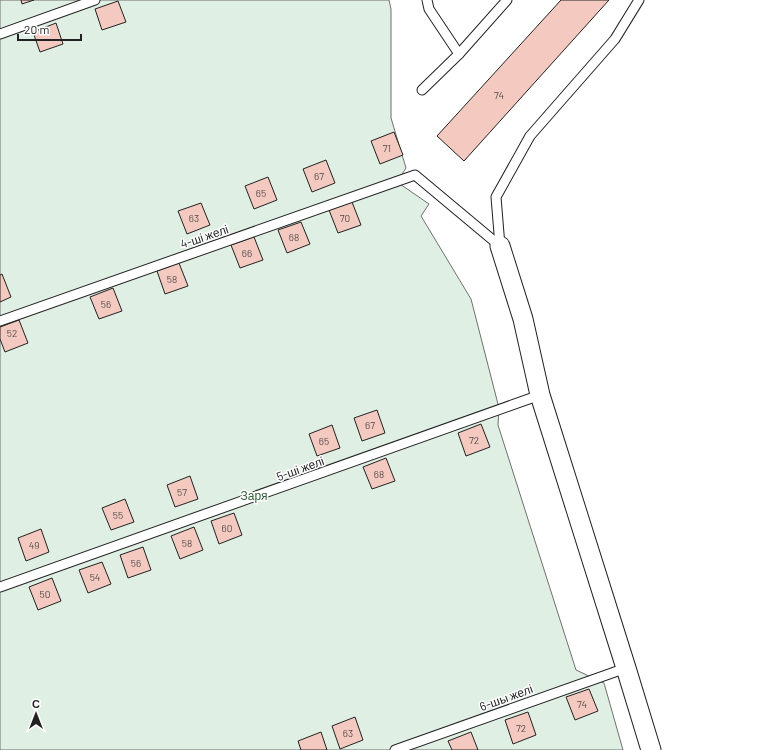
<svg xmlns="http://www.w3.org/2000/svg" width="767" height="750" viewBox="0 0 767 750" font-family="Barlow,sans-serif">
<rect width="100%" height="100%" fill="#fff"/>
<path fill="#e0efe3" stroke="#6f6f6f" d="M 0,0 L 389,0 L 391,9 L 391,118 L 406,168 L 397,182 L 429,204 L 421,216 L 471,299 L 499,408 L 498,425 L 576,670 L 604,683 L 623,750 L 0,750 Z"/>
<g fill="#f3c9c0" stroke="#222">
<path d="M 21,0 L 34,0 L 22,4 Z"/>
<path d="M 561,0 L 609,0 L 464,161 L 437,136 Z"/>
<path d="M 118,1 L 126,22 L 102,30 L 95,9 Z"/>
<path d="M 56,23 L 63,44 L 40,52 L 33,32 Z"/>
<path d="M 394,132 L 403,155 L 380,164 L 371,141 Z"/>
<path d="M 326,160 L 335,183 L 312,192 L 303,169 Z"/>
<path d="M 268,177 L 277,200 L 254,209 L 245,186 Z"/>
<path d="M 352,202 L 361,225 L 338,233 L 329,210 Z"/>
<path d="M 201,203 L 210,225 L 187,234 L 178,211 Z"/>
<path d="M 301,222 L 310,244 L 287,253 L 278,230 Z"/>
<path d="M 254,237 L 263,260 L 240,268 L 231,245 Z"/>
<path d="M 179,263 L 188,286 L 165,294 L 157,271 Z"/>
<path d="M 2,274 L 11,297 L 0,302 L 0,275 Z"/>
<path d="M 113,288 L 122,311 L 99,319 L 90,297 Z"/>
<path d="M 19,320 L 28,343 L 5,352 L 0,339 L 0,327 Z"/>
<path d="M 377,410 L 385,433 L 362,441 L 354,418 Z"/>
<path d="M 481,424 L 490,447 L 466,456 L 458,433 Z"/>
<path d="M 332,425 L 340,448 L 317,456 L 309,434 Z"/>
<path d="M 386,458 L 395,481 L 372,489 L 363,467 Z"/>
<path d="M 190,476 L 198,499 L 175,507 L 167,485 Z"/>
<path d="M 125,499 L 134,522 L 111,530 L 102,508 Z"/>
<path d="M 234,513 L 242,535 L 219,544 L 211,521 Z"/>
<path d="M 194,527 L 203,550 L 180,559 L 171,536 Z"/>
<path d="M 41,529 L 49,552 L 26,561 L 18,538 Z"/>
<path d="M 143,547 L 151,570 L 128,578 L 120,555 Z"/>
<path d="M 102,562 L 111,584 L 88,593 L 79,570 Z"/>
<path d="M 52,578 L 61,601 L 38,610 L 29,587 Z"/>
<path d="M 589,689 L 598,711 L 575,720 L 566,697 Z"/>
<path d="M 528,712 L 536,735 L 513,744 L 505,720 Z"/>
<path d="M 355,717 L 363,740 L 340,749 L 332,726 Z"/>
<path d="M 321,732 L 327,750 L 301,750 L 298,741 Z"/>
<path d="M 471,732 L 478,750 L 452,750 L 448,741 Z"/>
</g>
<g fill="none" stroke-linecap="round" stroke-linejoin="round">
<g stroke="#222" stroke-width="11">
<g id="service">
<path d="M 427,0 L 429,9 L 459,54"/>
<path d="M 0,34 L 95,0"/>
<path d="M 422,90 L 459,54 L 507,0"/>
<path d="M 500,246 L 496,197 L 530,136 L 615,39 L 639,0"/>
<path d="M 0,321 L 415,175 L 500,246"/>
<path d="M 0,587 L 540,395"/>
<path d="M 395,750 L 626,668"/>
</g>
</g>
<g stroke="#222" stroke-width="21">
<path id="minor" d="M 500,246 L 523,319 L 540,395 L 626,668 L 651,750"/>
</g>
<use href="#service" stroke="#fff" stroke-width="9"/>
<use href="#minor" stroke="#fff" stroke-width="19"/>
</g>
<g text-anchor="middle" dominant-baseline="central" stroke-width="3" stroke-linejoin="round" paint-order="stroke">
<g font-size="10" fill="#564c4a">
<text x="499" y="95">74</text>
<text x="387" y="148">71</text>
<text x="319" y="176">67</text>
<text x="261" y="193">65</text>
<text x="194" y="218">63</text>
<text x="345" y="218">70</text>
<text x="294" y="237">68</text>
<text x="247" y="253">66</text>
<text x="172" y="279">58</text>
<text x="106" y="304">56</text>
<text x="12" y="333">52</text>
<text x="370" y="425">67</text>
<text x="474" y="440">72</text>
<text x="324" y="441">65</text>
<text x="379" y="474">68</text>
<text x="182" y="492">57</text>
<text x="118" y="515">55</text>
<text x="227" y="528">60</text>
<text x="187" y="543">58</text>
<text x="34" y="545">49</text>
<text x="136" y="563">56</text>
<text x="95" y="577">54</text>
<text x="45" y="594">50</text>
<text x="582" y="704">74</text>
<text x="521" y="728">72</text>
<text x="348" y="733">63</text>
</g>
<g font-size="12" fill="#222" stroke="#fff">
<text transform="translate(204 236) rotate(-19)">4-ші желі</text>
<text transform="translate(300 468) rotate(-20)">5-ші желі</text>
<text transform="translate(506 697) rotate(-20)">6-шы желі</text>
</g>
<g font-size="12" fill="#2f5e38" stroke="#fff">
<text x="254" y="495">Заря</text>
</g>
</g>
<g transform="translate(36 714)" stroke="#ffffff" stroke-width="3" paint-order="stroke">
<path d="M0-3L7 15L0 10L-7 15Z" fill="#222222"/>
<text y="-6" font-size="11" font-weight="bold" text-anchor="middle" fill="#222222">С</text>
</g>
<path d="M18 34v6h63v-6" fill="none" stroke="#222222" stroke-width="2"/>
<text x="24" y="34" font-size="12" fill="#222222" stroke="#ffffff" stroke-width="3" paint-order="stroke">20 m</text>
</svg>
